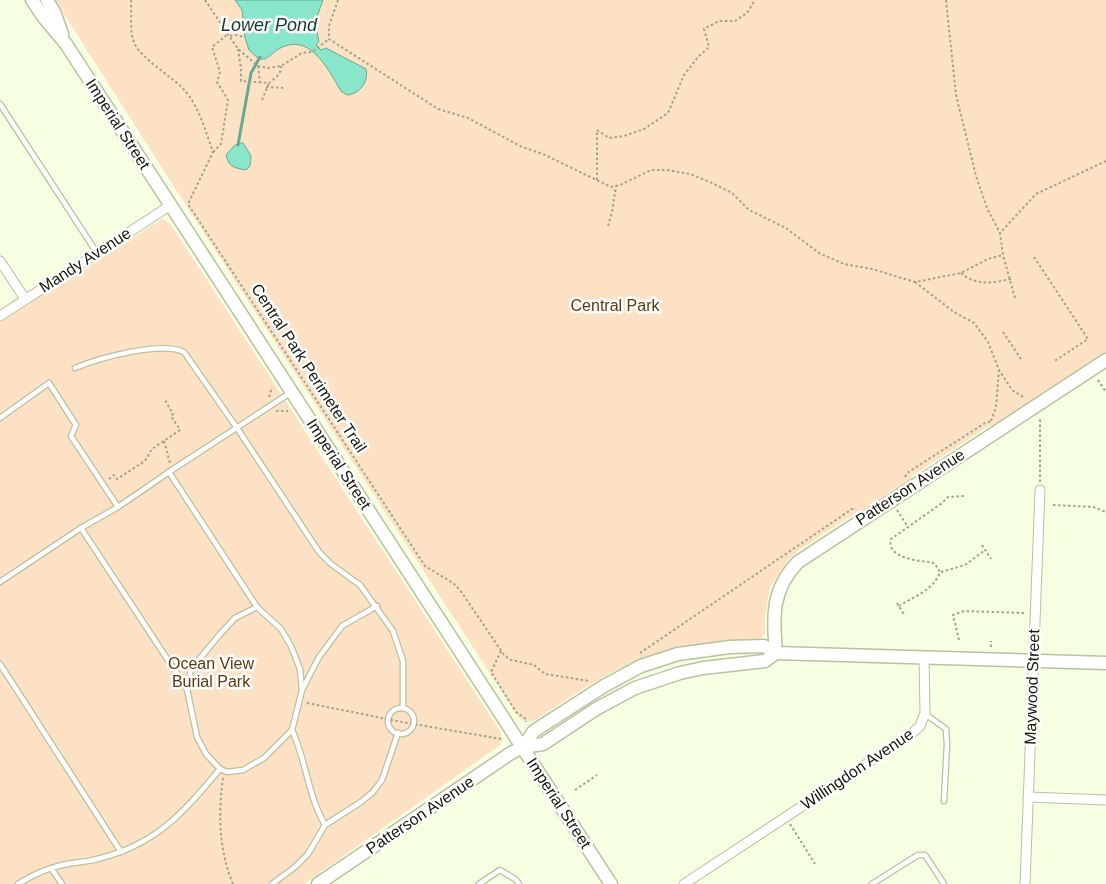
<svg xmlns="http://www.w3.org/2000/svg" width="1106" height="884" viewBox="0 0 1106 884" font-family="Helvetica,sans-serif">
<rect width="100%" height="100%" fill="#f7ffe2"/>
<g fill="#fde1c4">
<path d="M 55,0 L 1106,0 L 1106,353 L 995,425 L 989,426 L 912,476 L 909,482 L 859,514 L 854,514 L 799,550 L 789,559 L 770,587 L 765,618 L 765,633 L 759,641 C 716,641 674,645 635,662 C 599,676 567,700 535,720 C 527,723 522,722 517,715 L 176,190 Z"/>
<path d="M 162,219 L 170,223 L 500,731 L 503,740 L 499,746 L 304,884 L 0,884 L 0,322 Z"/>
</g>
<g fill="#8ae6cb" stroke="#67a992">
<path d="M 235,0 L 323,0 L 315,22 L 319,42 L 316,45 L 321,50 L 326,48 L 366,69 C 369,81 360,94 347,95 L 341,91 C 329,71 312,36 285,46 C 276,49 272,55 265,59 L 259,59 L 249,50 L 245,38 L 242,10 Z"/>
<path d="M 239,143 L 243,143 L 251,156 L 250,166 L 246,170 C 234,168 229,167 226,155 L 234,146 Z"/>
</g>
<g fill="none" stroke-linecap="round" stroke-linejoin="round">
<path stroke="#67a992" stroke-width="3" d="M 238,145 L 251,73 L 260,57"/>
<g stroke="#b8c29e" stroke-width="7">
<g id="lane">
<path d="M 0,104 L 97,253"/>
<path d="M 75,368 C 99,358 160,341 184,352 L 237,428 L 319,552 L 331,564 L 360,585 L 393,631 L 403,661 L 403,708"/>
<path d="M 0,418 L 49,383 L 76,425 L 71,436 L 118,507"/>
<path d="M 169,472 L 257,607 L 281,629 L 291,646 L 300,669 L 302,690 L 292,730 L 264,758 L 243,770 L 227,772 L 220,769 L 206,754 L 197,737 L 187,689 L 191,669 L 221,633 L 235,618 L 257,607"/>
<path d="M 81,528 L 187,689"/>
<path d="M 0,582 L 81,528 L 118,507 L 172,470 L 290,393"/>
<path d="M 0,664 L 121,852"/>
<path d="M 302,690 L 319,657 L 342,626 L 377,606"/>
<circle cx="401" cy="721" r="13"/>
<path d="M 925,714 L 946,729 L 947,745 L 944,801"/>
<path d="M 292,730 C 306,760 308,796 325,825"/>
<path d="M 51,868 L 62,884"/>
<path d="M 18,884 C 34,874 49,867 67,864 C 77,862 87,862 97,859 C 156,845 183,813 220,769"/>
<path d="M 272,884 L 295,867 L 308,854 L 325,825 L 361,802 L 373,792 L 382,780 L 398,733"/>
<path d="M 479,884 L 500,870 L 515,879 L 519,884"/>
<path d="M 872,884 L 918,855 L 925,855 L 944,884"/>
</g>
</g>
<g stroke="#b8c29e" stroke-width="11">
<g id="street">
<path d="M 0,261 L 25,299"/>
<path d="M 0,316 L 171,205"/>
<path d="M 1028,797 L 1106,800"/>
<path d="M 684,884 L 909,736 L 920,726 L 925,713 L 924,658"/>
<path d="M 1025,884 L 1040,490"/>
</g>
</g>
<g stroke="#b8c29e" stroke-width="15">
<g id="secondary">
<path d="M 32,0 L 45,19 L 66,44 L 611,884"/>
<path d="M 47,0 L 55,14 L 62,34"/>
<path d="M 776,653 C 773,617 771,590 798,562 L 1106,360"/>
<path d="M 523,747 L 534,731 L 604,686 L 641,666 L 678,654 L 730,647 L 764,646 L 776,653 L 1106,663"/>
<path d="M 318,884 L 511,753 L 523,747 L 543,744 L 596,709 L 635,688 L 680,673 L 703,668 L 765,661 L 776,653"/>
</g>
</g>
<g stroke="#9ea48d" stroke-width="2" stroke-dasharray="2.5 2.5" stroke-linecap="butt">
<path d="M 131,0 C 132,13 129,30 134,42 C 140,59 174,77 186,92 C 200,109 206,133 213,152 L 188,204 L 425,566 L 453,583 L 460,590 L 504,655 L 511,660 L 534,665 L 545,674 L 590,681"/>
<path d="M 205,0 L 238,49 L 258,66 L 268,68 L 281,66 L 302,53 L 312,52 L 329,39"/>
<path d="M 338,0 L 329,26 L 329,39 L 438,109 L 468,118 L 522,147 L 543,154 L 611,187 L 620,185 L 651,170 L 667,170 L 690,174 L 710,182 L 732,193 L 749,210 L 786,228 L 819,253 L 844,264 L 872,269 L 915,282 L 961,273 L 988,259 L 1003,255"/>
<path d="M 946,0 L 956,95 L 976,176 L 987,208 L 1000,233"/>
<path d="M 230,36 L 235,35 L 244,37"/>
<path d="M 238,49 L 241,69 L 241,81 L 269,83 C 274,79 282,74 281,66"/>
<path d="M 258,66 L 260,82"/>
<path d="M 266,87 L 286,88"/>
<path d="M 262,100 L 269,83"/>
<path d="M 213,152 L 221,144 L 228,100 L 217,82 L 220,72 L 212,47 L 228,34"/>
<path d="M 597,180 L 597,130 L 609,138 L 624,136 L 644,129 L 668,113 L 684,75 L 698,57 L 709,47 L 704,29 L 719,21 L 735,21 L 747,13 L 755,0"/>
<path d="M 608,226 L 612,212 L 616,186"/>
<path d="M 1034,257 L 1088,339 L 1053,362"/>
<path d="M 961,273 C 975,286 993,283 1011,279"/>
<path d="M 915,282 L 954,312 L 974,323 L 988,342 L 999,370 L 1012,390 L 1025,398"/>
<path d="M 1015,298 L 1003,255 L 1000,233 L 1036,194 L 1106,161"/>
<path d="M 1003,332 L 1021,359"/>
<path d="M 1098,380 L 1106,392"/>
<path d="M 269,397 L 272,387"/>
<path d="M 276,411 L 288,411"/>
<path d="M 991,421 L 996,407 L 999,370"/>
<path d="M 164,441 L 170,463"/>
<path d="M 905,477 L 907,473 L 985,423 L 992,421"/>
<path d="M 109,479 L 114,475 L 117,479 L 145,461 L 152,449 L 180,430 L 171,416 L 173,414 L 165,400"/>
<path d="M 1040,482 L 1040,417"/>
<path d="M 1053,505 L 1093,507 L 1106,512"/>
<path d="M 897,510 L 908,527"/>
<path d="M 982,545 L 991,559"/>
<path d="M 941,572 L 965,565 L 985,550"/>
<path d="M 897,603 L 905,616"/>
<path d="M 899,606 C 913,597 934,590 940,572 L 935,564 L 931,562 C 918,561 886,558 891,539 L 942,503 L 948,497 L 964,496"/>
<path d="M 959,640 L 953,615 L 964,611 L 1024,613"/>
<path d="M 991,647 L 991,641"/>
<path d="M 501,651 L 491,672 L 516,712 L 526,719 L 526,722"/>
<path d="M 640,653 L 852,509 L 856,509"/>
<path d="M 307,703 L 402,722 L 501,739"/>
<path d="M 223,778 C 218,814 219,851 233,884"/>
<path d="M 575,790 L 597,775"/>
<path d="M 790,824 L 815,864"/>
</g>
<use href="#lane" stroke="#fff" stroke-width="4.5"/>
<use href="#street" stroke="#fff" stroke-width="9"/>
<use href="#secondary" stroke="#fff" stroke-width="12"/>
</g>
<g text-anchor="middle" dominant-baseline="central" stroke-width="5" stroke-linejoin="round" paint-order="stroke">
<g font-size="16" fill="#161a0c" stroke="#fff">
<text transform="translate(118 124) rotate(57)">Imperial Street</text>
<text transform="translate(85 260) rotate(-33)">Mandy Avenue</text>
<text transform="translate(309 368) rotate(57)">Central Park Perimeter Trail</text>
<text transform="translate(339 464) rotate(57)">Imperial Street</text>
<text transform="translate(910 487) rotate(-33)">Patterson Avenue</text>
<text transform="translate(1032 687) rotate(-88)">Maywood Street</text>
<text transform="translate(857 769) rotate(-34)">Willingdon Avenue</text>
<text transform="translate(559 803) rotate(57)">Imperial Street</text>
<text transform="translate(420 815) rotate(-34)">Patterson Avenue</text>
</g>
<g font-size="16" fill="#5c390b" stroke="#fff">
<text x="615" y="305">Central Park</text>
<text x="211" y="663">Ocean View<tspan x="211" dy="18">Burial Park</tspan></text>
</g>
<g font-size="18" font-style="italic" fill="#123c31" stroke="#fff">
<text x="269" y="25">Lower Pond</text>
</g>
</g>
</svg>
